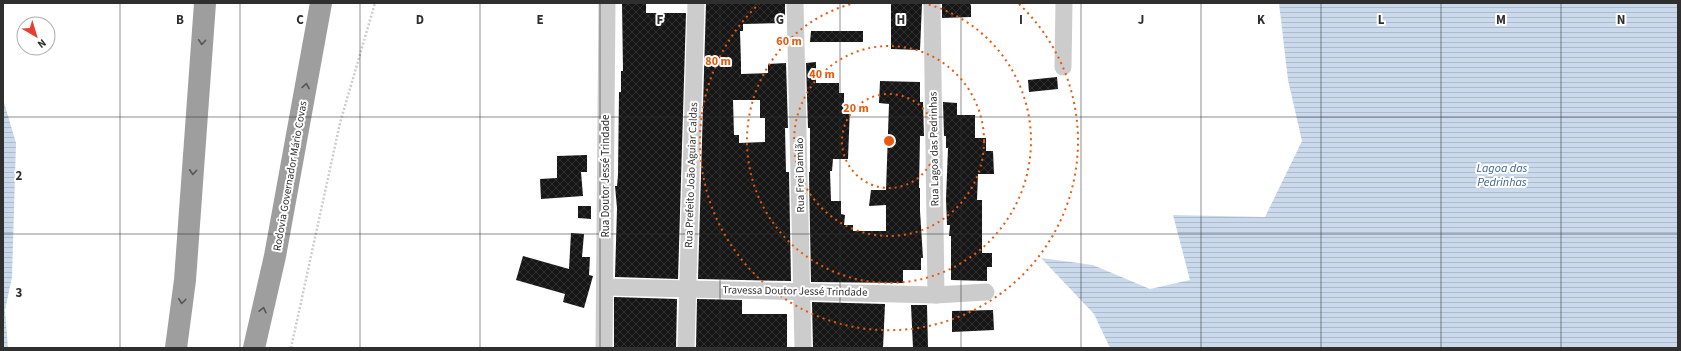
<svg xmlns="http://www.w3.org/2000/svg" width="1681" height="351" viewBox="0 0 1681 351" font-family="'Source Sans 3',sans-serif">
<defs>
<pattern id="water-rules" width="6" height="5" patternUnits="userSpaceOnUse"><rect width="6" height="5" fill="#cadaec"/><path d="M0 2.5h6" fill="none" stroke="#aebbcb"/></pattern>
<pattern id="building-cross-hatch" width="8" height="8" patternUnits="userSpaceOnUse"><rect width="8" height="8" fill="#161616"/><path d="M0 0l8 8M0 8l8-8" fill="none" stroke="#303030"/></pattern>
</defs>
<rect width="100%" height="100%" fill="#fff"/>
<g fill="url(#water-rules)">
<path d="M 1279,3 L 1678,3 L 1678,348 L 1110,348 L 1094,314 L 1041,258 L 1093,265 L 1150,289 L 1190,280 L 1173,215 L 1265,217 L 1302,141 L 1288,80 Z"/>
<path d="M 3,99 L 16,143 L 12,277 L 5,310 L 8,348 L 3,348 Z"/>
</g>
<g fill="url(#building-cross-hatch)" fill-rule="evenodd">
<path d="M 622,3 L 646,3 L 646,13 L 686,13 L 678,279 L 615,277 L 617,208 L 615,186 L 617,186 L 618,175 L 619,92 L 621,92 L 621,71 L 623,71 Z"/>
<path d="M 706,3 L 785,3 L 785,23 L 743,24 L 743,31 L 740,31 L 741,64 L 741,74 L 768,73 L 768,64 L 786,63 L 788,128 L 785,128 L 786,172 L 789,172 L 791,281 L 698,279 ZM 733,100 L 760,100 L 760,118 L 765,118 L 765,142 L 739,143 L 739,135 L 734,135 Z"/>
<path d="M 942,3 L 969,3 L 971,5 L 971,17 L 942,18 Z"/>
<path d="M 891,4 L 922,4 L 920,50 L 891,49 Z"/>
<path d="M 811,31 L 863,31 L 863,42 L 810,42 Z"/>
<path d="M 816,62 L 816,83 L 839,83 L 839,93 L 844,93 L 844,106 L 850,106 L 848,159 L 833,159 L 832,171 L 830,171 L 831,201 L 841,201 L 841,214 L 845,215 L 844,225 L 853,225 L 853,231 L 886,231 L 886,205 L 869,206 L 871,190 L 886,190 L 889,104 L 879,103 L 880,81 L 920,82 L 920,102 L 923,102 L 924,136 L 920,136 L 919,188 L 920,188 L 920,211 L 923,258 L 921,258 L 921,270 L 903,270 L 903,283 L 811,282 L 809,172 L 810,172 L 810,128 L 808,128 L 806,63 Z"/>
<path d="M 1057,77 L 1058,89 L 1029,92 L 1028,80 Z"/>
<path d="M 943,102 L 957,103 L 957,115 L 975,115 L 975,138 L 986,138 L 986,151 L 993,151 L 994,174 L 978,174 L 977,200 L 982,200 L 982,253 L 992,253 L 992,267 L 987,267 L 987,281 L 951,280 L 951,236 L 949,236 L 950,225 L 947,225 L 946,199 L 948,148 L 946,148 L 946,136 L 944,136 Z"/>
<path d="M 587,155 L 587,172 L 581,172 L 583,196 L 541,199 L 540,179 L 557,178 L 557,156 Z"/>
<path d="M 578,206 L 591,206 L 591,219 L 578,218 Z"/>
<path d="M 571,233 L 584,234 L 582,257 L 590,257 L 589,275 L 593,276 L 584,308 L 563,302 L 565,294 L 516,280 L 523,256 L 569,269 Z"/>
<path d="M 614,297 L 677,299 L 676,348 L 614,348 Z"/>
<path d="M 697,299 L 742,300 L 742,314 L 787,314 L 787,348 L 696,348 Z"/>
<path d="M 812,302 L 885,304 L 883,348 L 813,348 Z"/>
<path d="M 911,305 L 927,305 L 928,348 L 913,348 Z"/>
<path d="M 993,310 L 994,330 L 952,332 L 952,311 Z"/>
</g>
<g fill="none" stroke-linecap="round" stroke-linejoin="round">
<path stroke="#ccc" stroke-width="2.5" stroke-dasharray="2 2" stroke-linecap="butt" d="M 291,348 L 340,123 L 375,3"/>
<g stroke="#ccc" stroke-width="17">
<path d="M 795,3 L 803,348"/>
<path d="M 932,3 L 936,295"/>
<path d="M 1063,67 L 1064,3"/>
<path d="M 605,287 L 936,295 L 986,292"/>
<path d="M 604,348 L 607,3"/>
<path d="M 686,348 L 696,3"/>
</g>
<g stroke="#9e9e9e" stroke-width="22">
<path d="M 176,348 L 185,280 L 205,3"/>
<path d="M 254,348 L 275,256 L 321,3"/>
</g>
</g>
<defs><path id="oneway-chevron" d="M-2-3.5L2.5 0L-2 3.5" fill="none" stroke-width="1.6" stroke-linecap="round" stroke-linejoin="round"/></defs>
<g stroke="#565656">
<use href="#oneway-chevron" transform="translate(202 42) rotate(94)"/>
<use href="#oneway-chevron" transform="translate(306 86) rotate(-80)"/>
<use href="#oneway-chevron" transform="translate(193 172) rotate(94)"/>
<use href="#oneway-chevron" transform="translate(182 301) rotate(97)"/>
<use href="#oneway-chevron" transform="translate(263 310) rotate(-77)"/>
</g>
<path fill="none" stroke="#2f2f2f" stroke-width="1" stroke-opacity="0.55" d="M 120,3 L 120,348M 240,3 L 240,348M 360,3 L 360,348M 480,3 L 480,348M 600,3 L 600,348M 720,3 L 720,348M 840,3 L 840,348M 961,3 L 961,348M 1081,3 L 1081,348M 1201,3 L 1201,348M 1321,3 L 1321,348M 1441,3 L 1441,348M 1561,3 L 1561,348M 3,117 L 1678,117M 3,234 L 1678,234"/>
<g fill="none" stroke="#e8590c" stroke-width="2" stroke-dasharray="2 4">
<circle cx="889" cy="141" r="47"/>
<circle cx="889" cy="141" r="95"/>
<path d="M923 3A142 142 0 1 1 855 3"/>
<path d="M1019 4A189 189 0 1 1 759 4"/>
</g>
<g text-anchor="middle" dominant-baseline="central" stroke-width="4" stroke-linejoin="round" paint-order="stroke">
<g font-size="11" fill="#2f2f2f" stroke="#fff">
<text transform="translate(934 149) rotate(-91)">Rua Lagoa das Pedrinhas</text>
<text transform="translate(691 175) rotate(-88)">Rua Prefeito João Aguiar Caldas</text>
<text transform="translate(800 175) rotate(-91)">Rua Frei Damião</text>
<text transform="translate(290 176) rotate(-80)">Rodovia Governador Mário Covas</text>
<text transform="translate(605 176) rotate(-90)">Rua Doutor Jessé Trindade</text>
<text transform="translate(795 291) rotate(1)">Travessa Doutor Jessé Trindade</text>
</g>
<g font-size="12" font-style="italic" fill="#3c6492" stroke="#fff">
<text x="1502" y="168">Lagoa das<tspan x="1502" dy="14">Pedrinhas</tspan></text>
</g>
</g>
<g font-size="13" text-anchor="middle" font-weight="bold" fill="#2f2f2f" stroke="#fff" stroke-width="4" stroke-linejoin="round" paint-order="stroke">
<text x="180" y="24">B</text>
<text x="300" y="24">C</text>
<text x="420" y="24">D</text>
<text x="540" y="24">E</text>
<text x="660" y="24">F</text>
<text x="780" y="24">G</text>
<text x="901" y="24">H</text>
<text x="1021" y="24">I</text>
<text x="1141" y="24">J</text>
<text x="1261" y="24">K</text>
<text x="1381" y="24">L</text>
<text x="1501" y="24">M</text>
<text x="1621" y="24">N</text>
<text x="19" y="180">2</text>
<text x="19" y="297">3</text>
</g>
<circle cx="889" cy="141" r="6" fill="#e8590c" stroke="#fff" stroke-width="2"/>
<g font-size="12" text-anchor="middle" font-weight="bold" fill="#e8590c" stroke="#fff" stroke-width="4" stroke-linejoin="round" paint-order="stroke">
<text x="789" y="45">60 m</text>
<text x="718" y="65">80 m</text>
<text x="822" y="78">40 m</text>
<text x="856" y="112">20 m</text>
</g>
<rect width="1681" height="351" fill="none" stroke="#2f2f2f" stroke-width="8"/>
<g transform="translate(36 36) rotate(142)"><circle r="19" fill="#ffffff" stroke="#acacac"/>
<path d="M0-3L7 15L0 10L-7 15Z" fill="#e63f32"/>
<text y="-6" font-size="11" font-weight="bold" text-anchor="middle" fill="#2f2f2f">N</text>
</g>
</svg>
